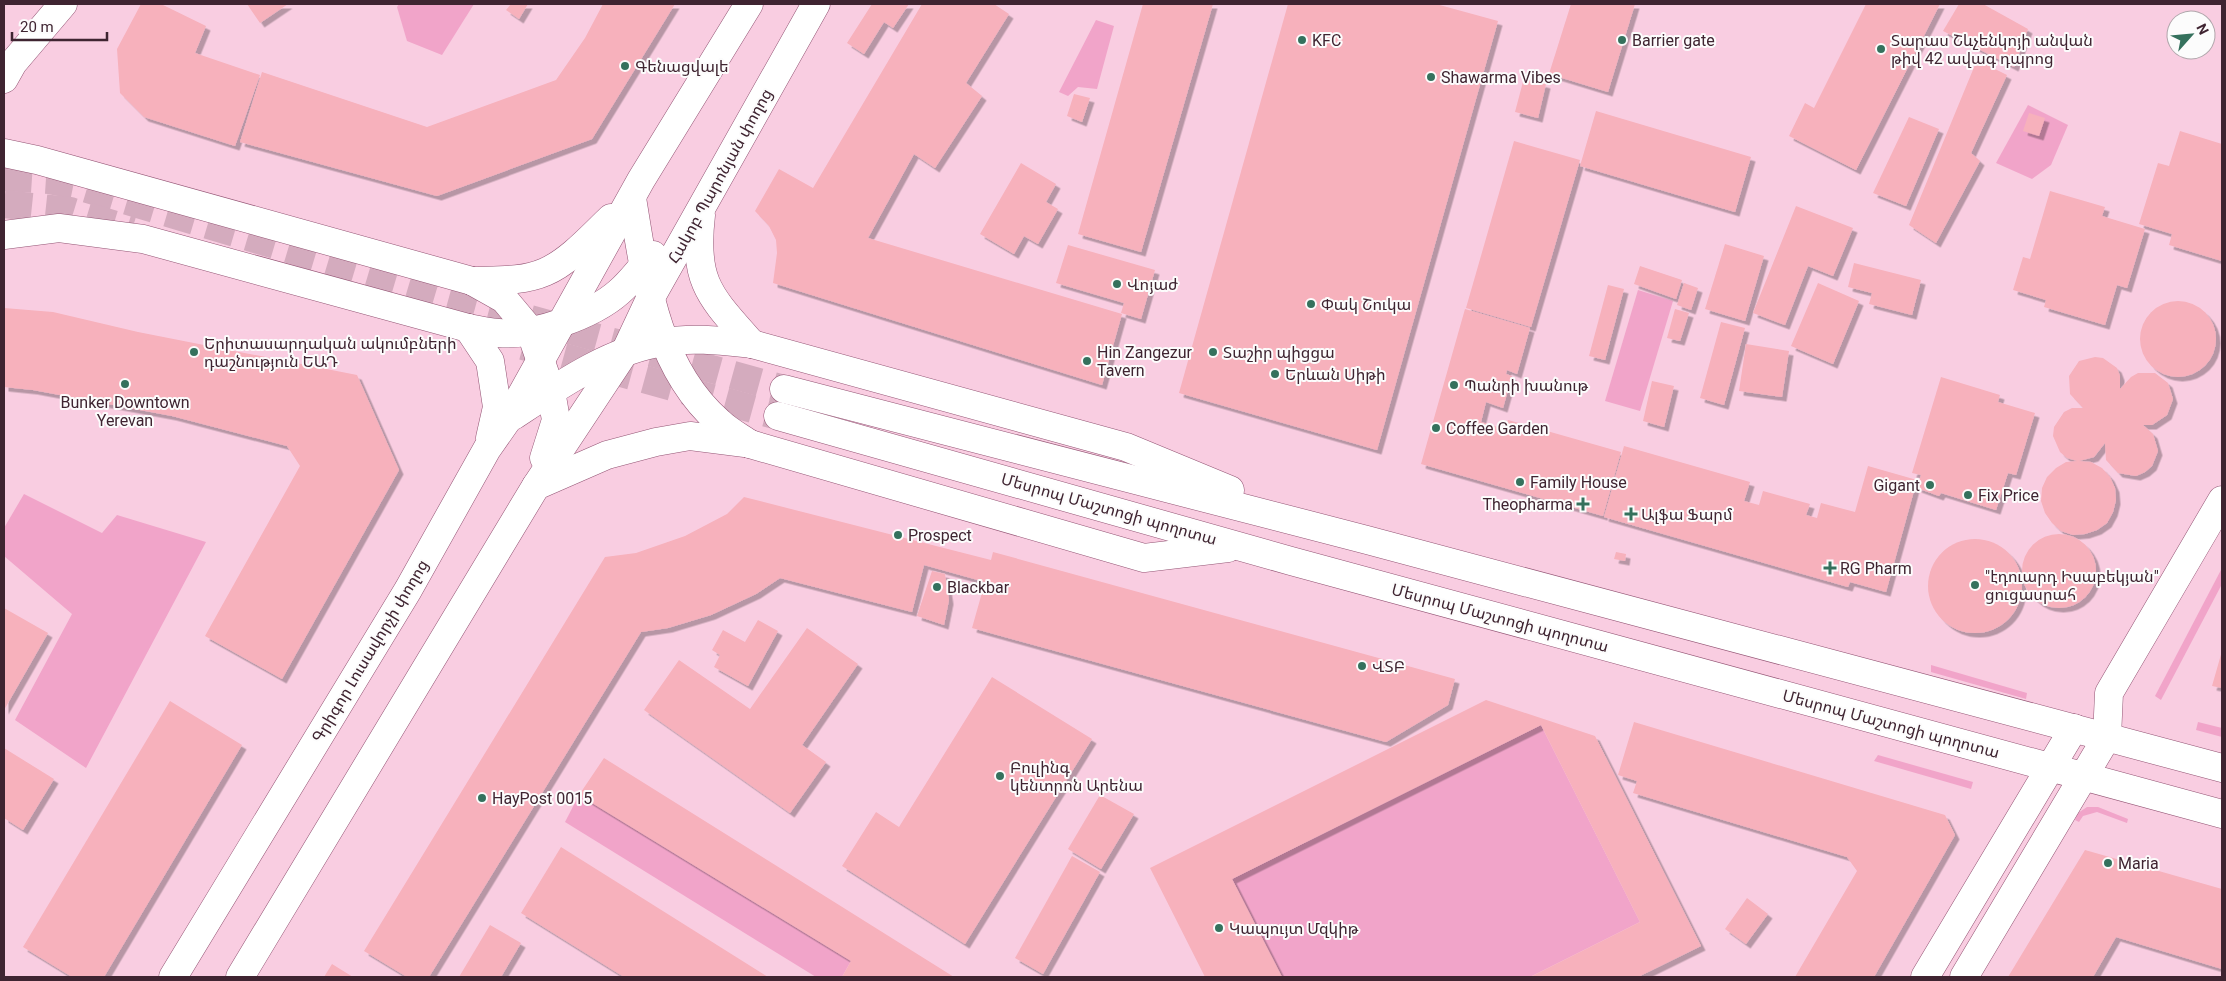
<svg xmlns="http://www.w3.org/2000/svg" width="2226" height="981" viewBox="0 0 2226 981" font-family="Roboto,'Noto Sans Armenian',sans-serif">
<defs>
<filter id="shadow"><feDropShadow dx="4.5" dy="4.5" stdDeviation="0" flood-color="#0004"/></filter>
</defs>
<rect width="100%" height="100%" fill="#f9cde1"/>
<g fill="#f1a4c9">
<path d="M 399,4 L 474,4 L 442,55 L 407,41 L 397,7 Z"/>
<path d="M 1096,20 L 1114,26 L 1097,89 L 1078,87 L 1068,96 L 1059,92 Z"/>
<path d="M 2028,105 L 2068,125 L 2051,165 L 2032,179 L 1996,163 Z"/>
<path d="M 1638,290 L 1673,301 L 1640,411 L 1605,401 Z"/>
<path d="M 24,494 L 102,533 L 117,515 L 206,542 L 86,768 L 15,720 L 72,614 L 4,556 L 4,528 Z"/>
<path d="M 2222,568 L 2222,584 L 2161,700 L 2155,696 Z"/>
<path d="M 1931,665 L 2027,693 L 2026,699 L 1931,672 Z"/>
<path d="M 2198,722 L 2222,728 L 2222,737 L 2196,730 Z"/>
<path d="M 1541,725 L 1640,922 L 1530,977 L 1282,977 L 1232,879 Z"/>
<path d="M 1878,755 L 1973,782 L 1971,789 L 1874,761 Z"/>
<path d="M 579,795 L 851,961 L 842,977 L 816,977 L 565,822 Z"/>
<path d="M 2087,807 L 2098,807 L 2128,819 L 2127,823 L 2097,812 L 2083,816 L 2079,822 L 2075,820 L 2078,813 Z"/>
</g>
<g fill="#f7b1bc" filter="url(#shadow)">
<path d="M 141,4 L 161,4 L 206,26 L 195,53 L 260,75 L 235,146 L 144,117 L 120,93 L 117,49 Z"/>
<path d="M 247,4 L 288,4 L 260,23 Z"/>
<path d="M 511,4 L 528,4 L 519,19 L 506,10 Z"/>
<path d="M 603,4 L 675,4 L 592,139 L 437,196 L 240,142 L 262,72 L 427,127 L 556,80 L 585,38 Z"/>
<path d="M 872,4 L 909,4 L 893,28 L 884,22 L 864,54 L 847,43 Z"/>
<path d="M 922,4 L 994,4 L 1009,14 L 966,83 L 982,96 L 935,168 L 914,154 L 868,238 L 1122,314 L 1102,385 L 773,283 L 777,253 L 776,240 L 769,226 L 755,211 L 779,169 L 813,188 Z"/>
<path d="M 1143,4 L 1213,4 L 1141,252 L 1078,234 Z"/>
<path d="M 1288,4 L 1436,4 L 1498,21 L 1377,450 L 1179,393 Z"/>
<path d="M 1571,4 L 1635,4 L 1608,92 L 1549,74 Z"/>
<path d="M 1866,4 L 1940,4 L 1856,170 L 1789,136 L 1805,103 L 1814,108 Z"/>
<path d="M 1959,4 L 1983,4 L 2028,29 L 2014,67 L 1943,31 Z"/>
<path d="M 1977,60 L 2007,75 L 1971,153 L 1980,161 L 1936,243 L 1909,225 Z"/>
<path d="M 1524,78 L 1546,84 L 1538,118 L 1515,112 Z"/>
<path d="M 1074,94 L 1090,98 L 1082,122 L 1067,116 Z"/>
<path d="M 1596,111 L 1751,157 L 1735,212 L 1580,166 Z"/>
<path d="M 2029,113 L 2045,118 L 2039,136 L 2023,131 Z"/>
<path d="M 1909,117 L 1939,129 L 1906,206 L 1873,193 Z"/>
<path d="M 2180,131 L 2222,144 L 2222,261 L 2169,245 L 2172,234 L 2139,224 L 2158,163 L 2169,166 Z"/>
<path d="M 1514,141 L 1580,160 L 1531,327 L 1466,308 Z"/>
<path d="M 1021,163 L 1056,184 L 1046,202 L 1058,209 L 1038,244 L 1024,236 L 1014,254 L 980,234 Z"/>
<path d="M 2050,191 L 2105,207 L 2102,216 L 2145,229 L 2127,288 L 2117,285 L 2105,325 L 2044,307 L 2046,300 L 2013,290 L 2023,257 L 2030,259 Z"/>
<path d="M 1796,206 L 1853,228 L 1833,276 L 1808,266 L 1785,325 L 1753,313 Z"/>
<path d="M 1725,244 L 1764,256 L 1745,321 L 1705,309 Z"/>
<path d="M 1068,245 L 1155,270 L 1141,319 L 1121,313 L 1124,303 L 1056,283 Z"/>
<path d="M 1854,263 L 1921,280 L 1912,315 L 1869,304 L 1872,293 L 1848,287 Z"/>
<path d="M 1640,266 L 1682,280 L 1676,299 L 1634,284 Z"/>
<path d="M 1684,283 L 1698,288 L 1691,310 L 1677,305 Z"/>
<path d="M 1818,283 L 1859,301 L 1833,364 L 1791,346 Z"/>
<path d="M 1608,285 L 1624,289 L 1605,360 L 1589,356 Z"/>
<circle cx="2178" cy="339" r="38"/>
<path d="M 4,308 L 53,312 L 138,332 L 357,375 L 399,470 L 282,679 L 205,636 L 300,466 L 287,446 L 172,416 L 33,390 L 4,387 Z"/>
<path d="M 1465,309 L 1530,328 L 1517,374 L 1507,370 L 1506,374 L 1512,376 L 1503,408 L 1486,402 L 1481,422 L 1505,429 L 1508,420 L 1621,452 L 1603,516 L 1421,464 Z"/>
<path d="M 1675,309 L 1689,313 L 1680,341 L 1667,338 Z"/>
<path d="M 1721,322 L 1745,328 L 1724,405 L 1700,398 Z"/>
<path d="M 1746,344 L 1789,351 L 1782,397 L 1739,391 Z"/>
<path d="M 2095,357 L 2103,358 L 2117,368 L 2120,376 L 2120,389 L 2131,377 L 2138,373 L 2155,373 L 2168,383 L 2173,399 L 2167,415 L 2152,425 L 2143,425 L 2153,434 L 2158,451 L 2152,466 L 2145,472 L 2136,476 L 2118,473 L 2106,460 L 2105,443 L 2094,457 L 2079,461 L 2091,462 L 2102,468 L 2110,477 L 2115,488 L 2116,500 L 2113,512 L 2107,523 L 2097,530 L 2085,534 L 2073,535 L 2061,531 L 2052,523 L 2045,513 L 2041,501 L 2042,488 L 2047,477 L 2056,468 L 2066,462 L 2077,461 L 2067,458 L 2060,452 L 2053,436 L 2054,427 L 2064,412 L 2072,408 L 2083,408 L 2070,394 L 2069,376 L 2079,361 Z"/>
<path d="M 1941,377 L 2000,395 L 1998,402 L 2035,413 L 2016,475 L 2008,473 L 1996,510 L 1941,493 L 1939,496 L 1917,488 L 1921,475 L 1912,473 Z"/>
<path d="M 1652,381 L 1674,386 L 1664,427 L 1643,421 Z"/>
<path d="M 1624,446 L 1750,482 L 1744,501 L 1759,505 L 1763,491 L 1810,504 L 1806,515 L 1817,518 L 1821,503 L 1855,512 L 1868,466 L 1917,480 L 1886,592 L 1850,582 L 1848,587 L 1604,517 Z"/>
<path d="M 744,497 L 991,560 L 993,552 L 1455,679 L 1448,705 L 1386,742 L 972,628 L 985,582 L 924,565 L 912,612 L 780,578 L 756,594 L 711,615 L 668,628 L 641,632 L 429,977 L 407,977 L 364,951 L 605,557 L 636,553 L 685,536 L 727,514 Z"/>
<circle cx="2059" cy="571" r="37"/>
<circle cx="1975" cy="586" r="47"/>
<path d="M 1616,552 L 1626,554 L 1625,561 L 1614,559 Z"/>
<path d="M 932,571 L 945,574 L 949,600 L 944,625 L 917,616 Z"/>
<path d="M 4,608 L 48,633 L 4,710 Z"/>
<path d="M 758,620 L 778,631 L 748,686 L 714,667 L 720,655 L 712,650 L 723,630 L 745,642 Z"/>
<path d="M 807,628 L 858,664 L 802,745 L 826,762 L 790,813 L 644,710 L 679,660 L 750,709 Z"/>
<path d="M 2222,651 L 2222,688 L 2212,686 Z"/>
<path d="M 992,677 L 1092,739 L 965,944 L 842,866 L 876,812 L 899,827 Z"/>
<path d="M 1486,700 L 1595,736 L 1701,946 L 1638,977 L 1530,977 L 1640,922 L 1541,725 L 1232,879 L 1282,977 L 1205,977 L 1150,868 Z"/>
<path d="M 170,701 L 242,745 L 104,977 L 72,977 L 23,947 Z"/>
<path d="M 1634,722 L 1945,815 L 1955,835 L 1874,977 L 1795,977 L 1857,871 L 1847,857 L 1633,793 L 1637,781 L 1618,775 Z"/>
<path d="M 4,748 L 54,779 L 23,830 L 4,818 Z"/>
<path d="M 604,758 L 954,977 L 842,977 L 851,961 L 579,795 Z"/>
<path d="M 1100,795 L 1134,814 L 1101,869 L 1068,849 Z"/>
<path d="M 561,847 L 768,977 L 624,977 L 521,913 Z"/>
<path d="M 2085,850 L 2222,889 L 2222,969 L 2116,937 L 2093,977 L 2008,977 Z"/>
<path d="M 1072,856 L 1100,872 L 1043,974 L 1015,958 Z"/>
<path d="M 1747,898 L 1768,914 L 1746,944 L 1725,929 Z"/>
<path d="M 490,925 L 521,943 L 501,977 L 459,977 Z"/>
<path d="M 332,964 L 353,977 L 324,977 Z"/>
</g>
<g fill="none" stroke-linecap="round" stroke-linejoin="round">
<g stroke="#d4abbe" stroke-width="28" stroke-dasharray="28 14" stroke-linecap="butt">
<path d="M 4,177 L 49,180 L 74,185 L 439,294 L 784,389"/>
<path d="M 4,204 L 70,211 L 132,230"/>
<path d="M 523,346 L 778,416"/>
</g>
<g stroke="#935474" stroke-width="29">
<path id="street" d="M 4,79 L 13,63 L 63,4"/>
</g>
<g stroke="#935474" stroke-width="29">
<g id="secondary">
<path d="M 1925,977 L 2074,728"/>
<path d="M 1964,977 L 2107,737 L 2109,693 L 2222,500"/>
</g>
</g>
<g stroke="#935474" stroke-width="29">
<g id="primary">
<path d="M 632,198 C 645,276 655,366 719,422 C 728,431 740,437 750,444"/>
<path d="M 701,215 C 693,283 710,296 752,344"/>
<path d="M 472,281 L 504,299 L 530,330 L 551,391 L 556,420 L 544,458"/>
<path d="M 472,281 C 496,280 522,282 545,272 C 569,262 593,235 611,218"/>
<path d="M 468,328 C 478,330 488,332 498,333 C 533,337 593,315 619,292 C 632,281 641,267 653,255"/>
<path d="M 468,328 L 490,361 L 497,407 L 490,438"/>
<path d="M 513,416 C 557,387 611,349 664,342 C 693,337 723,341 752,344"/>
<path d="M 536,486 L 607,455 L 656,442 L 690,436 L 745,443"/>
<path d="M 173,977 L 408,590 L 487,449 L 508,419 L 641,180 L 749,4"/>
<path d="M 240,977 L 536,486 L 626,350 L 650,299 L 816,4"/>
</g>
</g>
<g stroke="#935474" stroke-width="29">
<g id="highway">
<path d="M 4,153 L 37,160 L 472,281"/>
<path d="M 4,235 L 59,228 L 143,239 L 468,328"/>
<path d="M 752,344 L 1126,447 L 1230,490"/>
<path d="M 784,389 L 1367,540 L 2222,768"/>
<path d="M 778,416 L 1291,561 L 2222,814"/>
<path d="M 750,444 L 1144,558 L 1228,548"/>
</g>
</g>
<use href="#street" stroke="#fff" stroke-width="28"/>
<use href="#secondary" stroke="#fff" stroke-width="28"/>
<use href="#primary" stroke="#fff" stroke-width="28"/>
<use href="#highway" stroke="#fff" stroke-width="28"/>
</g>
<g fill="#35715d" stroke="#fcfcfc" stroke-width="2">
<circle cx="1302" cy="40" r="5"/>
<circle cx="1622" cy="40" r="5"/>
<circle cx="1881" cy="49" r="5"/>
<circle cx="625" cy="66" r="5"/>
<circle cx="1431" cy="77" r="5"/>
<circle cx="1117" cy="284" r="5"/>
<circle cx="1311" cy="304" r="5"/>
<circle cx="194" cy="352" r="5"/>
<circle cx="1213" cy="352" r="5"/>
<circle cx="1087" cy="361" r="5"/>
<circle cx="1275" cy="374" r="5"/>
<circle cx="125" cy="384" r="5"/>
<circle cx="1454" cy="385" r="5"/>
<circle cx="1436" cy="428" r="5"/>
<circle cx="1520" cy="482" r="5"/>
<circle cx="1930" cy="485" r="5"/>
<circle cx="1968" cy="495" r="5"/>
<path d="M1580.5 496.5h5v5h5v5h-5v5h-5v-5h-5v-5h5z"/>
<path d="M1628.5 506.5h5v5h5v5h-5v5h-5v-5h-5v-5h5z"/>
<circle cx="898" cy="535" r="5"/>
<path d="M1827.5 560.5h5v5h5v5h-5v5h-5v-5h-5v-5h5z"/>
<circle cx="1975" cy="585" r="5"/>
<circle cx="937" cy="587" r="5"/>
<circle cx="1362" cy="666" r="5"/>
<circle cx="1000" cy="776" r="5"/>
<circle cx="482" cy="798" r="5"/>
<circle cx="2108" cy="863" r="5"/>
<circle cx="1219" cy="928" r="5"/>
</g>
<g text-anchor="middle" dominant-baseline="central" stroke-width="4" stroke-linejoin="round" paint-order="stroke">
<g font-size="16" fill="#3f2431" stroke="#fcfcfc" text-anchor="start">
<text x="1312" y="40">KFC</text>
<text x="1632" y="40">Barrier gate</text>
<text x="1891" y="40">Տարաս Շևչենկոյի անվան<tspan x="1891" dy="18">թիվ 42 ավագ դպրոց</tspan></text>
<text x="635" y="66">Գենացվալե</text>
<text x="1441" y="77">Shawarma Vibes</text>
<text x="1127" y="284">Վոյաժ</text>
<text x="1321" y="304">Փակ Շուկա</text>
<text x="204" y="343">Երիտասարդական ակումբների<tspan x="204" dy="18">դաշնություն ԵԱԴ</tspan></text>
<text x="1097" y="352">Hin Zangezur<tspan x="1097" dy="18">Tavern</tspan></text>
<text x="1223" y="352">Տաշիր պիցցա</text>
<text x="1285" y="374">Երևան Սիթի</text>
<text x="1464" y="385">Պանրի խանութ</text>
<text x="125" y="402" text-anchor="middle">Bunker Downtown<tspan x="125" dy="18">Yerevan</tspan></text>
<text x="1446" y="428">Coffee Garden</text>
<text x="1530" y="482">Family House</text>
<text x="1920" y="485" text-anchor="end">Gigant</text>
<text x="1978" y="495">Fix Price</text>
<text x="1573" y="504" text-anchor="end">Theopharma</text>
<text x="1641" y="514">Ալֆա Ֆարմ</text>
<text x="908" y="535">Prospect</text>
<text x="1840" y="568">RG Pharm</text>
<text x="1985" y="576">"էդուարդ Իսաբեկյան"<tspan x="1985" dy="18">ցուցասրահ</tspan></text>
<text x="947" y="587">Blackbar</text>
<text x="1372" y="666">ՎՏԲ</text>
<text x="1010" y="767">Բուլինգ<tspan x="1010" dy="18">կենտրոն Արենա</tspan></text>
<text x="492" y="798">HayPost 0015</text>
<text x="2118" y="863">Maria</text>
<text x="1229" y="928">Կապույտ Մզկիթ</text>
</g>
<g font-size="16" fill="#3f2431" stroke="#fcfcfc">
<text transform="translate(720 176) rotate(-61)">Հակոբ Պարոնյան փողոց</text>
<text transform="translate(1109 509) rotate(16)">Մեսրոպ Մաշտոցի պողոտա</text>
<text transform="translate(1500 618) rotate(15)">Մեսրոպ Մաշտոցի պողոտա</text>
<text transform="translate(370 651) rotate(-59)">Գրիգոր Լուսավորչի փողոց</text>
<text transform="translate(1891 724) rotate(15)">Մեսրոպ Մաշտոցի պողոտա</text>
</g>
</g>
<rect width="2226" height="981" fill="none" stroke="#3f2431" stroke-width="10"/>
<g transform="translate(2191 35) rotate(63)"><circle r="24" fill="#fcfcfc" stroke="#b0a6ab"/>
<path d="M0-4L9 19L0 12L-9 19Z" fill="#35715d"/>
<text y="-8" font-size="14" font-weight="bold" text-anchor="middle" fill="#3f2431">N</text>
</g>
<path d="M12 32v8h95v-8" fill="none" stroke="#3f2431" stroke-width="2.5"/>
<text x="20" y="32" font-size="15" fill="#3f2431" stroke="#fcfcfc" stroke-width="4" paint-order="stroke">20 m</text>
</svg>
